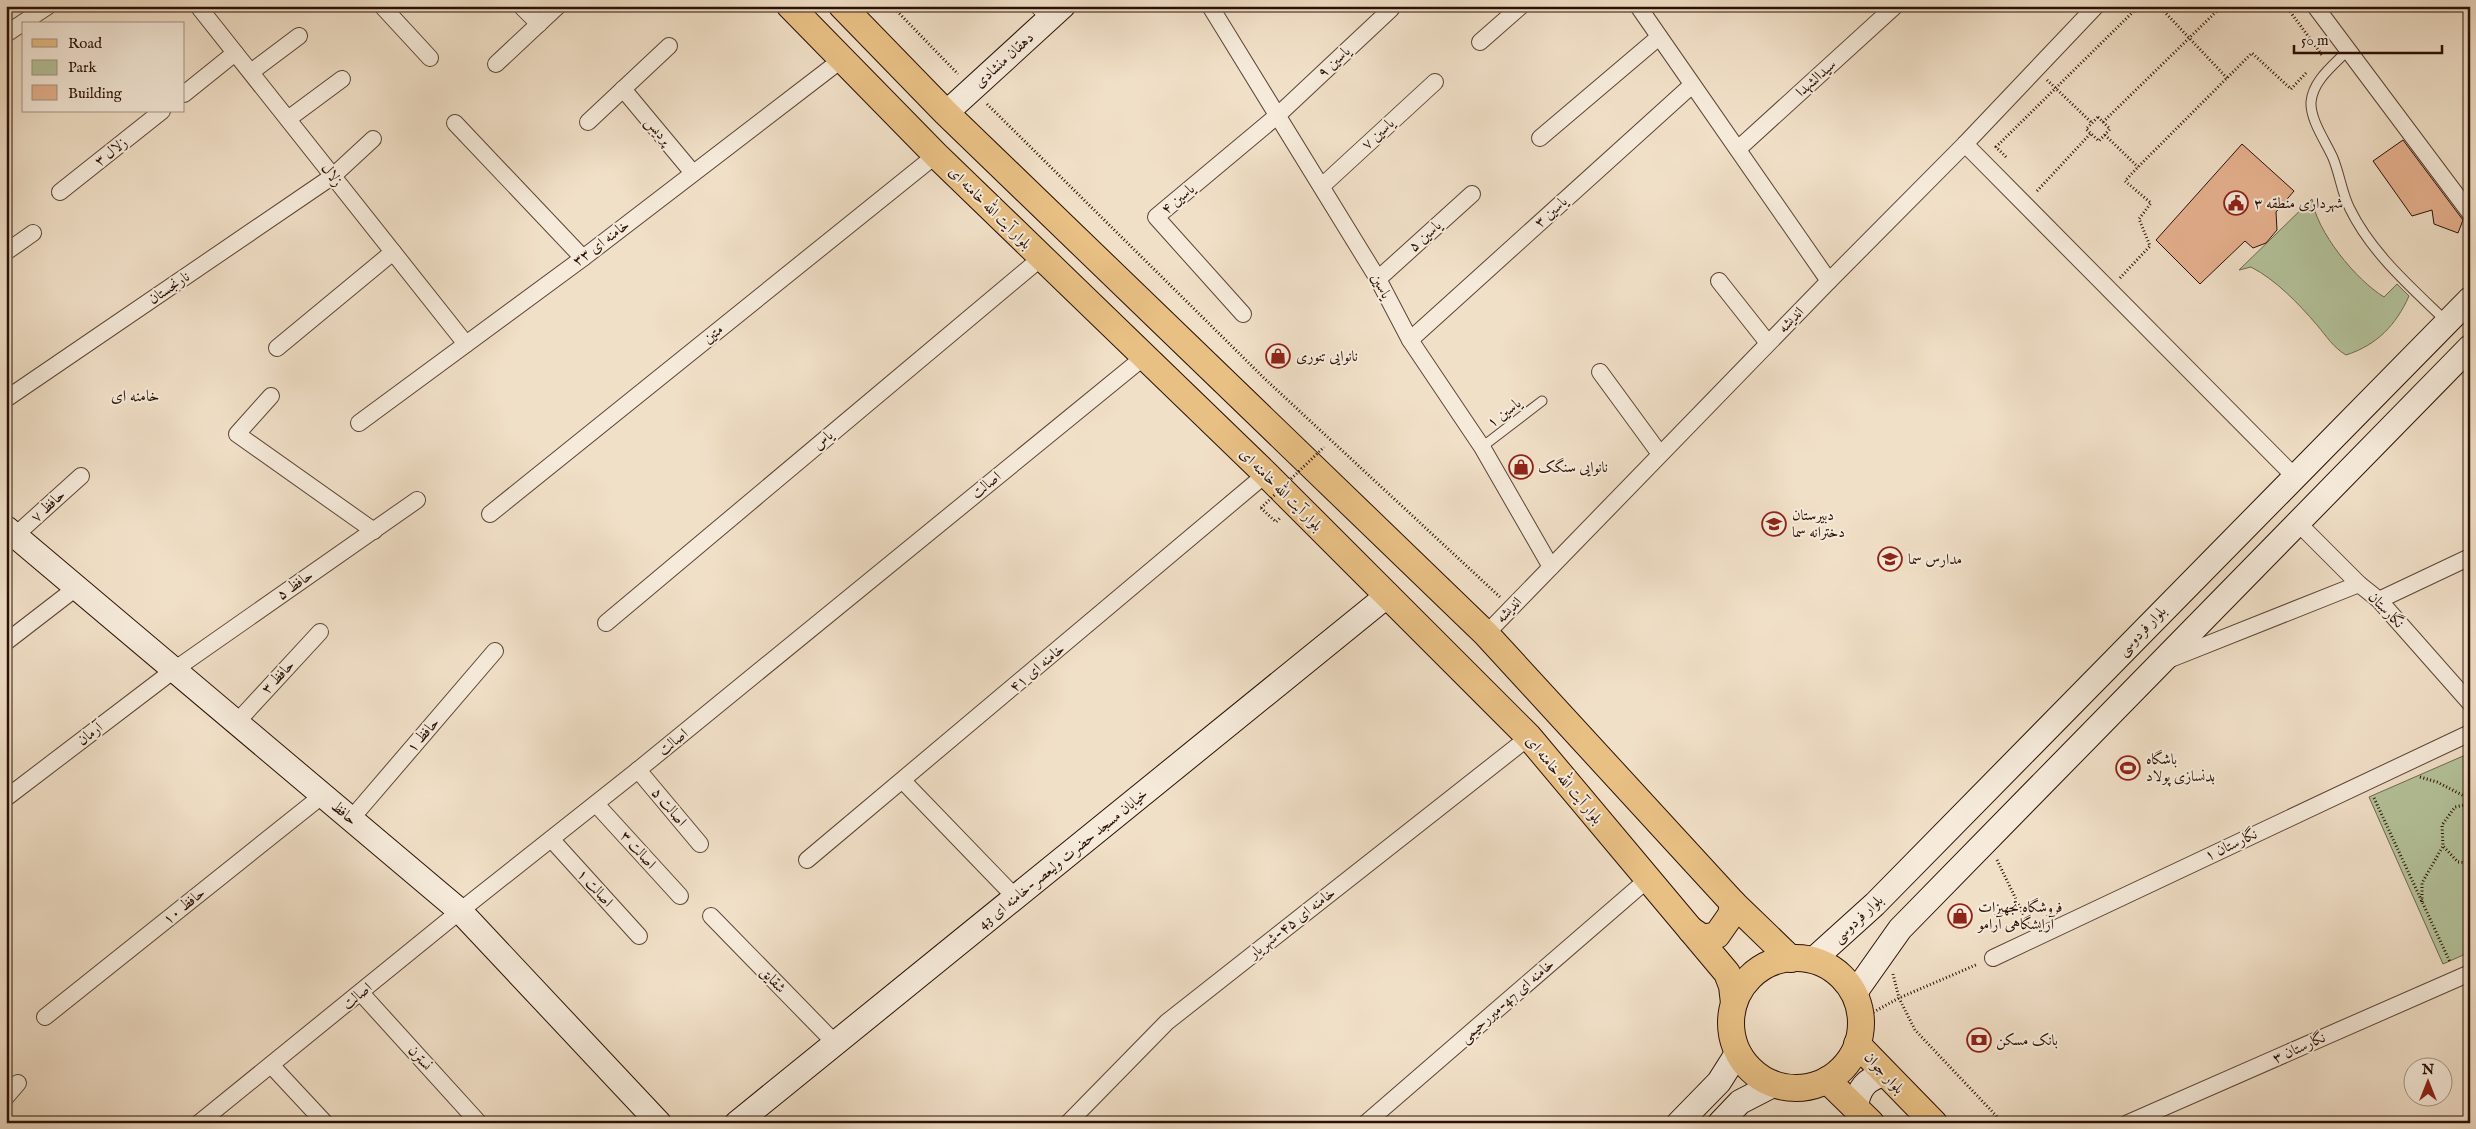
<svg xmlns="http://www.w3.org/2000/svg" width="2476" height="1129" viewBox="0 0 2476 1129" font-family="'IM FELL English',Amiri,serif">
<rect width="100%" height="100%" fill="#f1e0c8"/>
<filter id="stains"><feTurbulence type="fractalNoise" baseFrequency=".004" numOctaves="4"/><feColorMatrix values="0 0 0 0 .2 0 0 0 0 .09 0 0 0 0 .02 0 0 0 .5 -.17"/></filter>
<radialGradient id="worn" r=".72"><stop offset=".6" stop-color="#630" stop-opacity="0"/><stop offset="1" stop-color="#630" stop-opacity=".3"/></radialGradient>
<g fill="#b4c39b" stroke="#6f6a50">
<path d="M 2312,199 C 2316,231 2356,280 2384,297 L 2397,284 L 2409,296 C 2396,325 2377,345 2346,355 C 2333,347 2327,337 2317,325 C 2298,303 2276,280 2251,267 L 2239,270 Z"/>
<path d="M 2470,753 L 2470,952 L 2443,964 L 2369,797 Z"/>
</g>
<g fill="#e7b290" stroke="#2a1005">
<path d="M 2403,140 L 2463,220 L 2458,233 L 2434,224 L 2432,210 L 2412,216 L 2373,161 Z"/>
<path d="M 2242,144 L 2294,191 L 2276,212 L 2277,230 L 2266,243 L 2253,248 L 2245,241 L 2200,284 L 2156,240 Z"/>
</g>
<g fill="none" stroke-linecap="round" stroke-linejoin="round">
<g stroke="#5c4436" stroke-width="11">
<g id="lane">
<path d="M 2348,50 C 2334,65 2313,80 2311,102 C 2310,120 2326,142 2333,158 C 2340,175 2342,194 2350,209 C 2372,254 2412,288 2447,322"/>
<path d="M 1482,447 L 1542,401"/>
</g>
</g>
<g stroke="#5c4436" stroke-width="18">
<g id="street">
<path d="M 198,6 L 466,344"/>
<path d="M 382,6 L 430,58"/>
<path d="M 521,6 L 539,24"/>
<path d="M 1038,6 L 1050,18"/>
<path d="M 1210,6 L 1378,279 L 1410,340 L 1482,447 L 1551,567"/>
<path d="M 1638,6 L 1829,281"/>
<path d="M 2315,6 L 2470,213"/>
<path d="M 6,34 L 48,6"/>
<path d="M 1480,42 L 1521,6"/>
<path d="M 496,64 L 558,6"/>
<path d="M 251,72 L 299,36"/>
<path d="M 623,89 L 693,173"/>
<path d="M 184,94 L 235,53"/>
<path d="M 288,119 L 342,79"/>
<path d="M 588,122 L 669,46"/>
<path d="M 455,123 L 583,258"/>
<path d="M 1540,138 L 1659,37"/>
<path d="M 1965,144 L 2294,476"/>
<path d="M 1738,149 L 1895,6"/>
<path d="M 1322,186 L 1435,82"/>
<path d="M 60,192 L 162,111"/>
<path d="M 6,252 L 33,233"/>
<path d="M 1378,279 L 1472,194"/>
<path d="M 1719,281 L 1768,343"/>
<path d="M 1243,314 L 1156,217 L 1278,115 L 1391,9"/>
<path d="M 1410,340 L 1692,85"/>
<path d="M 277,348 L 393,252"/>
<path d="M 1600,372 L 1660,454"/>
<path d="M 271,396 L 237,434 L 374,531"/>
<path d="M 6,399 L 333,176 L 373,139"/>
<path d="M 359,423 L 583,258 L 841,60"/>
<path d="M 490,514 L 936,155"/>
<path d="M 2297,522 L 2359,584 L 2379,600 L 2470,703"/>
<path d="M 9,541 L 81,476"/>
<path d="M 2379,600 L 2470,557"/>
<path d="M 606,623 L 1041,258"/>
<path d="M 1486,634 L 1829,281 L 1965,144 L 2096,6"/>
<path d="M 6,642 L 76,588"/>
<path d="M 2168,660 L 2359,584"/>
<path d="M 237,722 L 320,632"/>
<path d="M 638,770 L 700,844"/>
<path d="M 903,781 L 1015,897"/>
<path d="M 6,798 L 174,670 L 417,500"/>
<path d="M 596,804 L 680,896"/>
<path d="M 351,819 L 495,651"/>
<path d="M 552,840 L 639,936"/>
<path d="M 807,860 L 1266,474"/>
<path d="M 711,916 L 835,1043"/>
<path d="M 1993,958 L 2470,733"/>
<path d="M 361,993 L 479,1123"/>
<path d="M 45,1017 L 323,795"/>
<path d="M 271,1065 L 325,1123"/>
<path d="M 6,1097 L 18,1083"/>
<path d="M 199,1123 L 460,911 L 638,770 L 1144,357"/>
<path d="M 1068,1123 L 1167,1022 L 1529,737"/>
<path d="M 1366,1123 L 1648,879"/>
<path d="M 2128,1123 L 2470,973"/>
</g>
</g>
<g stroke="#2a1005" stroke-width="26">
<g id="secondary">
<path d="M 946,113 L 1063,6"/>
<path d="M 6,528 L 460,911 L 659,1123"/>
<path d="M 1813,960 L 1875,904 L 2470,299"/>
<path d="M 1854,994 L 1900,929 L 2470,347"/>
<path d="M 1856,1108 C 1858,1088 1866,1079 1885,1074"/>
<path d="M 737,1123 L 1388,595"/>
<path d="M 1679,1123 L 1719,1082 L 1738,1052"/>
<path d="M 1720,1123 L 1740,1102 L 1775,1084"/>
</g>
</g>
<g stroke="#2a1005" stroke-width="28">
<g id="primary">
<path d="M 790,6 L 936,155 L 1266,474 L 1529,737 L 1727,973 L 1732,986 L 1734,1003"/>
<path d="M 842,6 L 946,113 L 1486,634 L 1733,903 L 1791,959"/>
<path d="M 1691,930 L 1703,938 L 1717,935 L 1731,915 L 1733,903"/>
<circle cx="1796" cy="1023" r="65"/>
<path d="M 1857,1044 L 1934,1123"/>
<path d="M 1827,1080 L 1871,1123"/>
</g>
</g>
<g stroke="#2a1005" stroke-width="3" stroke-dasharray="1 2.5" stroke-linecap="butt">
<path d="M 892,6 L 958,74"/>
<path d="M 2159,6 L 2227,78"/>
<path d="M 2286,6 L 2322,55"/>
<path d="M 2047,80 L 2092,123"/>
<path d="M 987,104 L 1265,379 L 1500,597"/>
<path d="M 2098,117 L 2110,129 L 2099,141 L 2086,129 Z"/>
<path d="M 2103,122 L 2222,6"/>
<path d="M 2105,135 L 2138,167"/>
<path d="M 2006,157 L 1996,147 L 2139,6"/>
<path d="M 2037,191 L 2091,133"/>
<path d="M 2120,278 L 2150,246 L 2139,219 L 2151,203 L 2125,181 L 2138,167 L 2252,53 L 2291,89 L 2306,73"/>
<path d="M 1261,508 L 1276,522 L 1280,518"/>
<path d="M 2420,777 L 2437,782 L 2470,799"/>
<path d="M 2374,798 L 2450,962"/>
<path d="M 2470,804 L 2455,807 L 2442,825 L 2443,846 L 2458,862 L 2470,863"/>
<path d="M 1997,860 L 2028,924"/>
<path d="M 2422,902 L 2422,883 L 2443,846"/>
<path d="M 1893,974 L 1899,998 L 1915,1030 L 2003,1123"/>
<path d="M 1861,1019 L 1899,998 L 1978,964"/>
</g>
<use href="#lane" stroke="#f6ebdb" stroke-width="9"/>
<use href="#street" stroke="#f6ebdb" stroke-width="16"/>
<use href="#secondary" stroke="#f6ebdb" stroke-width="24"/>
<use href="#primary" stroke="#e8c084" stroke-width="26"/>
<path stroke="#2a1005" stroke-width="3" stroke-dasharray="1 2.5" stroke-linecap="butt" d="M 1261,508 L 1324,447"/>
</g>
<defs>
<g id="civic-ring" transform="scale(1.25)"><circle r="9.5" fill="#f6ebdb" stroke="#8f2418" stroke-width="1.5"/><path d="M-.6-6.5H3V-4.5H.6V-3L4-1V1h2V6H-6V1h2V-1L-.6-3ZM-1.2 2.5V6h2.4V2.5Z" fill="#8f2418"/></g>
<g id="shop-ring" transform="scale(1.25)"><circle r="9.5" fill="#f6ebdb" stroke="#8f2418" stroke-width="1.5"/><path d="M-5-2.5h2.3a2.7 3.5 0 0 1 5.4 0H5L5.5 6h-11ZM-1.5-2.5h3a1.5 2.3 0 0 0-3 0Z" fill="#8f2418"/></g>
<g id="school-ring" transform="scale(1.25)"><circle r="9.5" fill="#f6ebdb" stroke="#8f2418" stroke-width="1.5"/><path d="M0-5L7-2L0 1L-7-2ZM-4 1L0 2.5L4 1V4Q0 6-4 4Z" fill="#8f2418"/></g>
<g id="stadium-ring" transform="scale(1.25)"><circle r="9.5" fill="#f6ebdb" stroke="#8f2418" stroke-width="1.5"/><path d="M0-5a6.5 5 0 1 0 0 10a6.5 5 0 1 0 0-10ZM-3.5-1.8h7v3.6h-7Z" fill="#8f2418"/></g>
<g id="bank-ring" transform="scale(1.25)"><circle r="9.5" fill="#f6ebdb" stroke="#8f2418" stroke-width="1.5"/><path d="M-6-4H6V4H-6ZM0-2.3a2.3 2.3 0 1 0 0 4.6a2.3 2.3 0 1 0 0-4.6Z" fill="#8f2418"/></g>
</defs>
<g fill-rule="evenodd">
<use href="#civic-ring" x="2236" y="203"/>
<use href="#shop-ring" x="1278" y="356"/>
<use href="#shop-ring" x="1521" y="467"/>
<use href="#school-ring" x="1774" y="524"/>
<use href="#school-ring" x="1890" y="559"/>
<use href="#stadium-ring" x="2128" y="768"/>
<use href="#shop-ring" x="1960" y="916"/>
<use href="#bank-ring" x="1979" y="1040"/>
</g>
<g text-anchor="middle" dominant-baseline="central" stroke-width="4" stroke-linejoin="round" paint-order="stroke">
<g font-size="15" fill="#2a1005" stroke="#f6ebdb">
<text transform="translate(1004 60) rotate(-42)">دهقان منشادی</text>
<text transform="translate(1334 62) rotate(-43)">یاسین ۹</text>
<text transform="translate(1816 78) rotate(-42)">سیدالشهدا</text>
<text transform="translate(658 131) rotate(50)">پردیس</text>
<text transform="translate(1378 134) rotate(-43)">یاسین ۷</text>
<text transform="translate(111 152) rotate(-38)">۳ زلال</text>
<text transform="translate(332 175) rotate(52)">زلال</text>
<text transform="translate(1178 199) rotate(-40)">یاسین ۴</text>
<text transform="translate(990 208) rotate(45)">بلوار آیت الله خامنه ای</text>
<text transform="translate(1551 212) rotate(-42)">یاسین ۳</text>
<text transform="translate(1425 236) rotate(-42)">یاسین ۵</text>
<text transform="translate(601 243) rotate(-37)">خامنه ای ۳۳</text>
<text transform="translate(1381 286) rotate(61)">یاسین</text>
<text transform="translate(169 288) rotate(-34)">نارنجستان</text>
<text transform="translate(1791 320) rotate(-46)">اندیشه</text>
<text transform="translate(713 334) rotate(-39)">متین</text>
<text transform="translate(1504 413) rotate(-37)">یاسین ۱</text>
<text transform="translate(823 440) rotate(-40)">یاس</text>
<text transform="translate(986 485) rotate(-39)">اصالت</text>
<text transform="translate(1281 490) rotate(45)">بلوار آیت الله خامنه ای</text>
<text transform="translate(48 506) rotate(-43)">حافظ ۷</text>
<text transform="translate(295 585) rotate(-35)">حافظ ۵</text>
<text transform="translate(1509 610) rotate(-46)">اندیشه</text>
<text transform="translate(2386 610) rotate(46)">نگارستان</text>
<text transform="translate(2142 631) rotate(-46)">بلوار فردوسی</text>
<text transform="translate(1037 668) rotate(-40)">خامنه ای ۴۱</text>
<text transform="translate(278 677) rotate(-47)">حافظ ۳</text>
<text transform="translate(90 734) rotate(-38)">آرمان</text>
<text transform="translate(423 735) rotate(-49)">حافظ ۱</text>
<text transform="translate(673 742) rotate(-39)">اصالت</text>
<text transform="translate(1564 780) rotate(50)">بلوار آیت الله خامنه ای</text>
<text transform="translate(669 807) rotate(50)">اصالت ۵</text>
<text transform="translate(344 813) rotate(40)">حافظ</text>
<text transform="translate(2231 845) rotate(-25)">نگارستان ۱</text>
<text transform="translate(638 850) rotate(48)">اصالت ۳</text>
<text transform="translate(1063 859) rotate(-39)">خیابان مسجد حضرت ولیعصر-خامنه ای 43</text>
<text transform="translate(595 888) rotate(48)">اصالت ۱</text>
<text transform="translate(184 906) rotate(-39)">حافظ ۱۰</text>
<text transform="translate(1858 919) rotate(-43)">بلوار فردوسی</text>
<text transform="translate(1292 923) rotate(-38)">خامنه ای ۴۵-شهریار</text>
<text transform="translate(773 980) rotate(46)">شقایق</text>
<text transform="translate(357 996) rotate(-39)">اصالت</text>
<text transform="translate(1507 1001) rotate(-41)">خامنه ای 47-میررحیمی</text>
<text transform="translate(2299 1048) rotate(-24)">نگارستان ۳</text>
<text transform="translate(420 1058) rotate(48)">نسترن</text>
<text transform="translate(1884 1073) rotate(47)">بلوار جوان</text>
</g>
<g font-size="15" fill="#2a1005" stroke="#f6ebdb" text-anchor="start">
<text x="2254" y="203">شهرداری منطقه ۳</text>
<text x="1296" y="356">نانوایی تنوری</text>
<text x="1538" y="467">نانوایی سنگک</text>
<text x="1792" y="515">دبیرستان<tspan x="1792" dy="17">دخترانه سما</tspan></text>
<text x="1908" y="559">مدارس سما</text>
<text x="2146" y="759">باشگاه<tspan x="2146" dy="17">بدنسازی پولاد</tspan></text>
<text x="1978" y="907">فروشگاه تجهیزات<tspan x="1978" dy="17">آرایشگاهی آرامو</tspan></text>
<text x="1996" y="1040">بانک مسکن</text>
</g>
<g font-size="16" fill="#2a1005" stroke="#f6ebdb">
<text x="135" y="397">خامنه ای</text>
</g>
</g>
<rect width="2476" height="1129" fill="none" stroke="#f1e0c8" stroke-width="25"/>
<rect x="8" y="8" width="2461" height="1114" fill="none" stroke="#2a1005" stroke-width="2.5"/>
<rect x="12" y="12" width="2451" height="1104" fill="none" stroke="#2a1005"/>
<rect x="22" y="22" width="162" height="90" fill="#f6ebdb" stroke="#a49385"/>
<rect x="32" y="39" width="25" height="8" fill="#e8c084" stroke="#a49385"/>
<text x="68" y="48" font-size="15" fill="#2a1005">Road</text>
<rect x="32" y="60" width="25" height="15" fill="#b4c39b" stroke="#a49385"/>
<text x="68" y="72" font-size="15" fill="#2a1005">Park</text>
<rect x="32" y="85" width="25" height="15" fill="#e7b290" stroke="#a49385"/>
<text x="68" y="98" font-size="15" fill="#2a1005">Building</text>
<g transform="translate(2428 1082)"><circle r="24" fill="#f6ebdb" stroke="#a49385"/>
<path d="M0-4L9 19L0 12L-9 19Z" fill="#8f2418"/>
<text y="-8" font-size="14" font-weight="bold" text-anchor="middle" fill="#2a1005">N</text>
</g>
<path d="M2294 45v8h148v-8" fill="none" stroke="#2a1005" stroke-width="2.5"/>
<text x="2301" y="45" font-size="15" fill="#2a1005" stroke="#f6ebdb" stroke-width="4" paint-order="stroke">50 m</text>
<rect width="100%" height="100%" filter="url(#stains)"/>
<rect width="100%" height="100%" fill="url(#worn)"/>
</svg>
